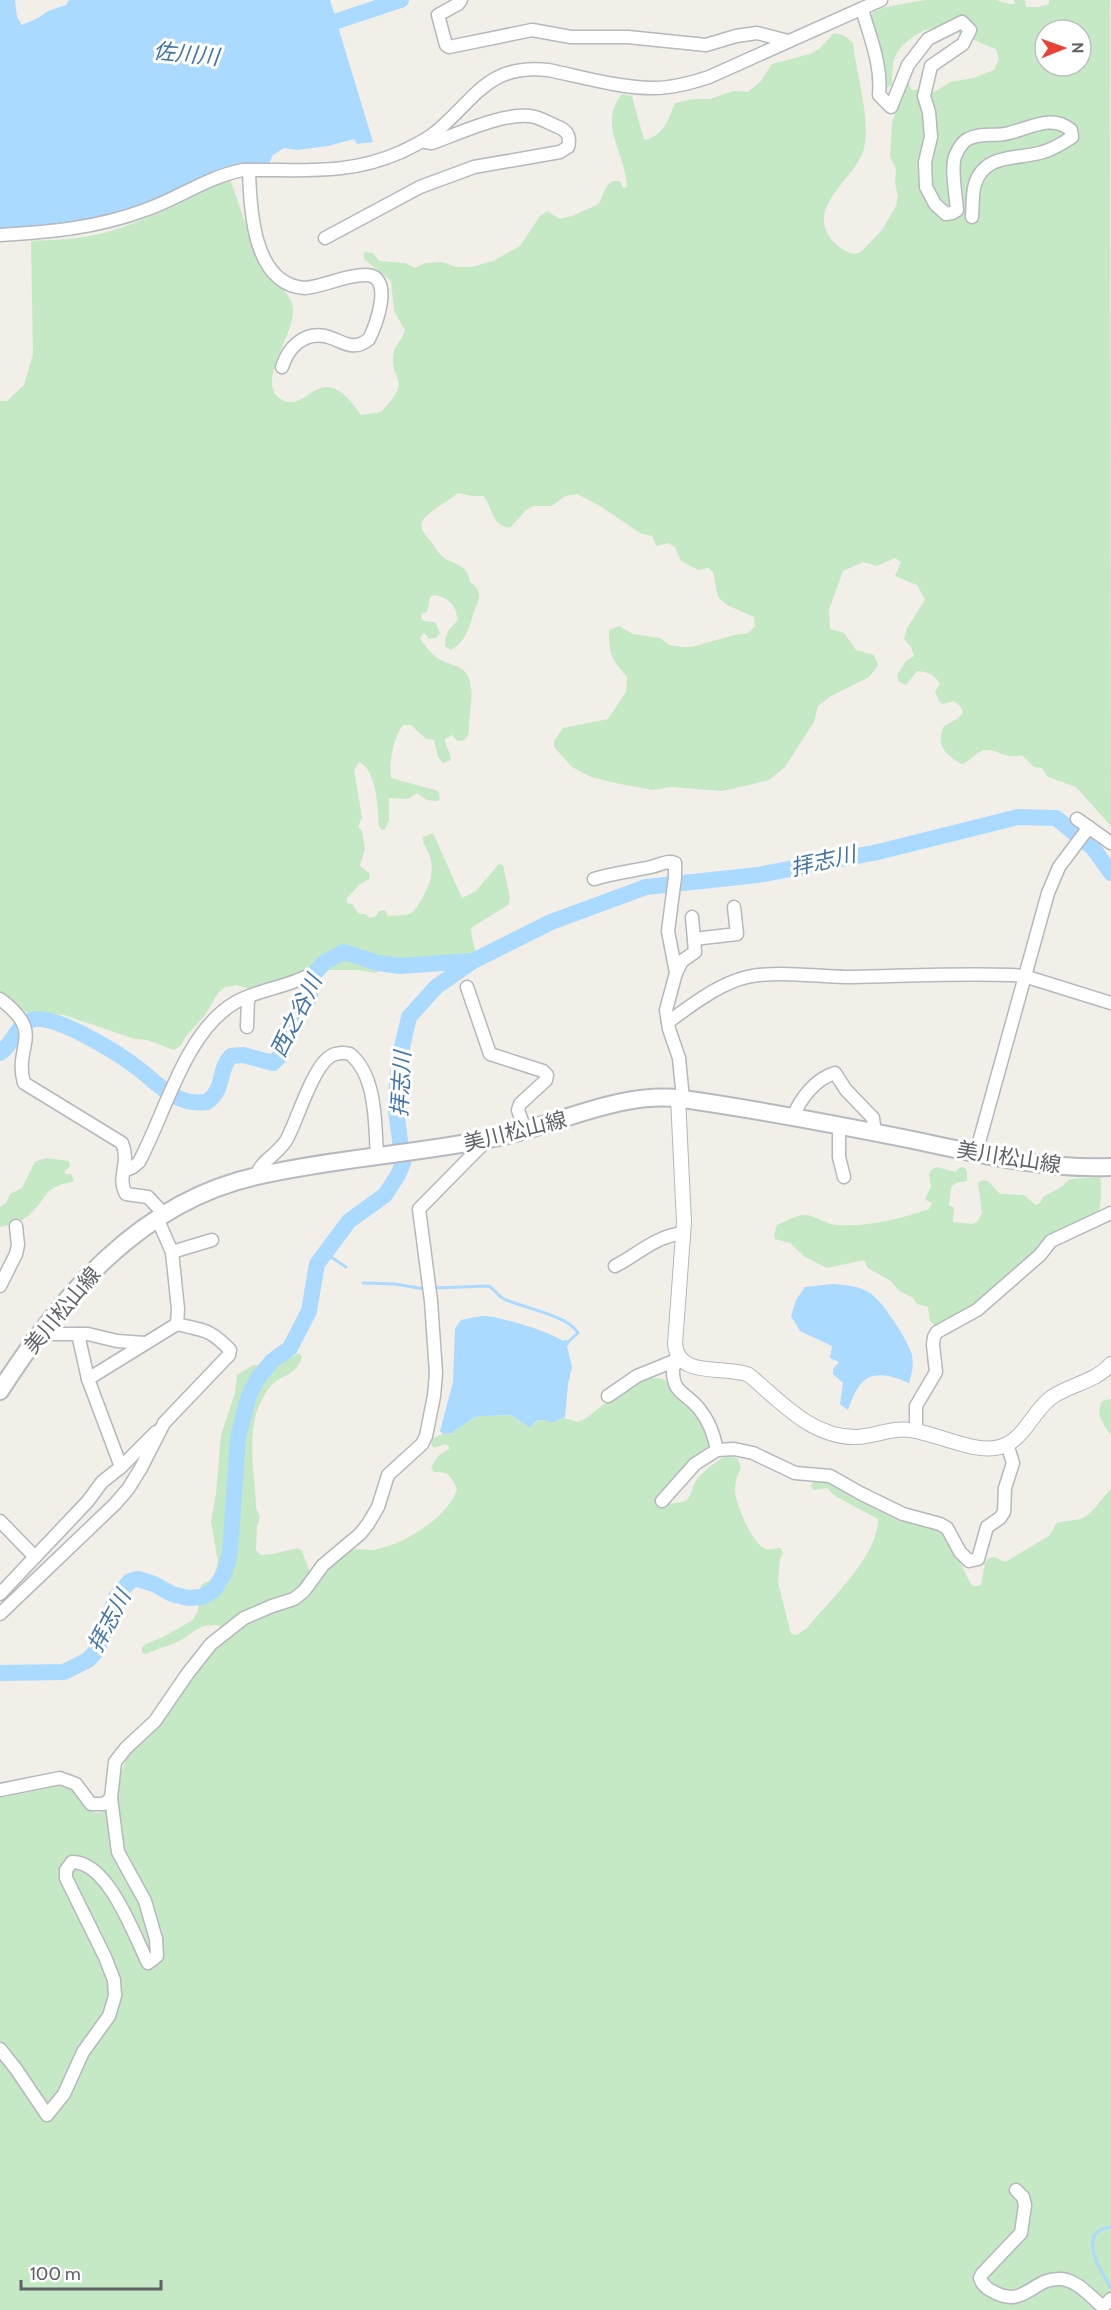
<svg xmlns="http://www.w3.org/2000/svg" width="1111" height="2310" viewBox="0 0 1111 2310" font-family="Cabin,'Noto Sans JP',sans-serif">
<rect width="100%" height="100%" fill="#f1efe8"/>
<g fill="#c5e8c5" fill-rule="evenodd">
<path d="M 925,0 L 996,0 L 1009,4 L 1015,4 L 1014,0 L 1025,0 L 1026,7 L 1038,7 L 1049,4 L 1049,0 L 1110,0 L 1111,826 L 1076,787 L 1048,777 L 1042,768 L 1034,767 L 1022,755 C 1004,760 999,749 985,750 C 975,752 971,762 961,764 C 945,754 935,745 944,726 L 957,719 L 963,713 L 961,707 L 954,701 L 943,704 L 939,701 L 935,692 L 940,684 C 934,674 928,672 917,671 L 906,685 L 899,682 L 897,675 L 906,661 L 914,656 L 911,647 L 904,639 L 907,628 L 925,600 L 917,585 L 895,576 L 901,562 L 895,558 L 877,566 L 863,562 L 843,571 L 829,610 L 830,629 L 844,633 L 856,650 L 874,655 L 878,665 L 869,677 L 831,696 L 818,706 L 814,722 L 785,767 L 769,780 L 753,784 L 722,791 L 670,787 L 653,790 L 615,783 L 591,777 L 572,767 L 554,747 L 554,741 L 563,728 L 608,719 L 626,692 L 627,677 C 611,659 609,654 609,630 L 619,626 L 633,634 L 660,638 L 669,645 L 683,647 L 692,647 L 734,635 L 748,633 L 755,626 L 754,617 L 727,605 L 718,597 L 713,572 L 708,568 L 698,570 L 681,561 L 675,547 L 668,543 L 656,546 L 652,536 L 640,533 L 600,506 L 577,494 L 565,496 L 552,506 L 534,506 L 526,510 L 510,528 C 489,524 493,506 483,496 L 471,496 L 458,493 C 451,498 445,503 438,507 C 420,520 415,524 432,543 C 436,549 441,557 448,560 C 460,566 468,567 470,582 C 487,594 476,602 473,615 C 469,629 464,643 451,650 L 445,646 C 446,630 449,630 458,620 C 455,604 450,599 435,595 L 430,597 L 427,612 L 422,614 L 421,618 L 424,621 L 435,622 L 440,633 L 436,638 L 429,639 L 424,633 L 420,638 C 424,645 432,655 439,659 C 456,668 468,664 471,688 C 473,700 469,713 469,726 C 469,735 467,742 457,741 L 452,735 L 445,739 C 445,747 451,752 451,760 L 443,763 L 438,757 L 434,740 L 426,739 L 411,725 L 403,725 C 394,737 388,763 391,778 L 438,791 L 440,799 L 437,801 L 427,800 L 417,793 L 408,799 L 389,798 L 389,820 L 385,829 L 382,830 L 379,827 C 378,809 377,770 359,762 L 354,770 L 362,818 L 358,827 L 362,831 L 365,848 L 360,866 L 370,874 L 369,879 L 359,885 L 347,898 L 347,903 L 352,904 L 359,914 L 365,914 L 370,918 L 376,916 L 379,911 L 385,910 L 388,916 L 407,915 L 414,911 C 426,894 437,875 429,854 C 427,847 422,845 423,837 L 433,833 L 462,898 L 476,891 L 499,864 L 503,865 L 510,898 L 508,905 L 471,928 C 471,938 476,947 475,954 L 471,957 L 390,962 L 376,973 L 357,970 L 326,970 L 309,972 L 254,990 L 237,985 L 225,987 L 218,993 L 205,1015 L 186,1036 L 181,1045 L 174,1050 L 147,1040 L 135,1039 L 64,1015 L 26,1012 L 0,995 L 0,401 L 7,401 L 24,385 L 33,354 L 31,241 C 53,240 75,239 96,235 C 144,224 186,197 230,179 C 237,199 244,219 251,240 C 255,251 258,265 265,274 C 276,287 291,290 293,309 C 295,332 259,379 277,396 C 300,417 312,378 335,389 C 346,393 354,406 361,415 L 381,412 C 416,376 387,383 394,351 C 396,344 403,338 405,330 L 394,311 L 391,281 L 364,259 L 364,252 L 373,253 L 379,261 L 405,263 L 415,268 L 425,263 L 442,262 L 456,267 L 472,267 L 493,261 L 520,246 L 540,216 L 547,211 L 560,219 L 572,216 L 599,204 L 606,187 L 612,181 L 620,181 L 623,188 L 627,187 C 626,152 597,126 622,94 L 632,96 L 644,140 C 664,136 668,120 675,103 L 692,99 L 710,99 L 733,91 L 748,92 L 761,81 L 772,64 L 810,54 L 819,49 L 834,33 L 845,36 L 853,43 C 856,74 871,118 864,148 C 858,177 808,203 829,236 C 835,245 843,251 854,254 L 861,252 L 882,230 L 896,206 L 898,196 L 895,183 L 896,170 L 890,156 L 892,124 L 903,84 L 908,83 L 912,90 L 920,89 L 931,94 L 950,82 L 973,78 L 994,70 L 999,59 L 996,49 C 978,43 962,33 944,28 C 928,23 901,42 895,57 C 892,65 892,76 892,85 L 887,88 L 883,87 L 870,18 L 873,12 L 886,7 ZM 1045,30 L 1081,30 L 1081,66 L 1045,66 Z"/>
<path d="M 15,1034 L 19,1037 L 11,1051 L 0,1060 L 0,1047 Z"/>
<path d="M 46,1158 L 69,1161 L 70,1166 L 65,1171 L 65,1174 L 71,1174 L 74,1180 L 72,1182 C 41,1188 50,1196 31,1213 C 24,1221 10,1225 0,1227 L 0,1207 L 6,1203 L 10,1194 L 22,1188 L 35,1162 Z"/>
<path d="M 937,1167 L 955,1172 L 961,1167 L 965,1168 L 967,1172 L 967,1181 L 956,1183 L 951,1187 L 949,1206 L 954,1207 L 953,1222 L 972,1224 L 978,1221 L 982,1213 L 978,1183 L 982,1180 L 988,1181 L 1000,1194 L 1024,1195 L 1036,1205 L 1040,1203 L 1043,1197 L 1061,1187 L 1070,1179 L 1100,1177 C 1102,1189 1102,1204 1097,1215 L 1038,1252 L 976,1306 L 936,1326 L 930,1321 L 928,1307 L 917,1304 L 913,1298 L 898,1290 L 891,1281 L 868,1268 L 864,1260 L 827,1268 L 805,1257 L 790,1243 L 775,1239 L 774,1234 L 777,1225 C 786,1221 797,1214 807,1215 C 818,1217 827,1225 838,1225 C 867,1227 901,1219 929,1209 L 932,1203 L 926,1200 L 926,1197 L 931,1187 L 929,1175 L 931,1170 Z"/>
<path d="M 299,1353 L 302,1357 C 296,1377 280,1374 270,1387 C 242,1422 255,1468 256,1508 L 260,1517 L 257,1526 L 256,1550 L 261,1555 L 273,1554 L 298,1548 L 302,1551 L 310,1572 L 321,1575 C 329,1567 339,1555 350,1551 C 359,1547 369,1552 378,1549 C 405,1543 449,1517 457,1489 C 451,1476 449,1471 434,1472 L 431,1467 L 438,1456 L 449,1449 L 449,1446 L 445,1444 L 434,1448 L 431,1444 L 433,1438 L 443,1434 L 452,1433 L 475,1417 L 482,1416 L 511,1415 L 530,1428 C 540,1414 563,1416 577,1422 L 585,1419 C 602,1407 642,1368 664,1380 C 670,1383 676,1391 681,1396 C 698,1412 704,1424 710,1447 L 658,1496 L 658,1501 C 666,1505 667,1504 676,1503 C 694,1501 688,1494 696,1481 C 700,1474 716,1461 725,1457 C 730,1455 734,1457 738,1459 L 741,1468 C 737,1475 735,1482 735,1491 C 735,1503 754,1547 766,1549 C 770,1550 776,1548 780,1548 L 783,1552 L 780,1559 L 778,1582 L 791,1634 L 797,1635 L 807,1628 C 829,1601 879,1555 878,1519 L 835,1496 L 827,1488 L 814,1490 L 811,1487 L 812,1483 C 833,1472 855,1498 874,1506 C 883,1511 893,1518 903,1521 C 917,1525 936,1523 946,1536 C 953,1545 968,1581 972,1585 C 975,1587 977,1586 981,1585 L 985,1562 L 989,1558 L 995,1557 L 1005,1562 L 1049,1536 L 1056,1524 C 1064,1520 1071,1521 1080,1519 C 1093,1515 1101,1498 1111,1489 L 1111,2310 L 0,2310 L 0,1797 C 13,1793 50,1782 61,1784 C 86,1789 84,1832 116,1803 L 118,1781 L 131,1747 L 189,1675 L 227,1635 L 220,1626 C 203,1622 195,1631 181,1640 C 171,1646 157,1648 146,1654 L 142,1653 L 142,1647 L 146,1644 L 163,1637 L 193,1620 L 198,1611 L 200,1589 L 202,1584 L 209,1581 L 214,1576 L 218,1562 L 211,1521 L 216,1494 L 221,1435 L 235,1393 L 237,1375 L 253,1365 L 275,1366 Z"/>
<path d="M 1111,1399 L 1111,1435 C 1103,1424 1095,1415 1102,1401 Z"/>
</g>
<g fill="#aadaff">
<path d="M 0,0 L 15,0 L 17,17 L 22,25 L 38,18 L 48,11 L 66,5 L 69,0 L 330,0 L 373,142 L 357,144 L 354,139 L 328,146 L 297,150 L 284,148 L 273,155 L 269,163 L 237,164 L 221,168 L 151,201 L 88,221 L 0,229 Z"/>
<path d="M 833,1284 C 845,1285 860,1286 870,1293 C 882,1300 909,1342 912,1355 C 914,1366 912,1373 909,1383 C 873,1368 860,1374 848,1410 L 840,1404 L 843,1383 L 833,1374 L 833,1369 L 839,1362 L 830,1358 L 832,1346 L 800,1331 L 791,1316 L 796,1300 L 805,1287 Z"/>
<path d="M 481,1316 C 496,1315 552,1332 563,1341 L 567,1340 L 569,1344 L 567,1346 L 572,1367 L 568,1384 L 565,1417 L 551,1423 C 542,1417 536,1420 530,1428 L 511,1415 L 482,1416 L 475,1417 L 452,1433 L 443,1434 L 440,1431 L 453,1382 L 455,1329 L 461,1320 Z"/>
</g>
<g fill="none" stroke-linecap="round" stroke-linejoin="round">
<g stroke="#aadaff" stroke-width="3">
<path d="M 325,1253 L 346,1267"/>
<path d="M 363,1283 L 395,1284 L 425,1289"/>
<path d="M 433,1288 L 489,1286 C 495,1290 498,1296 504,1299 C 523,1308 568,1315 578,1333 L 568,1342"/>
<path d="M 1111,2227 C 1075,2231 1101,2272 1111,2288"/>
</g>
<g stroke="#aadaff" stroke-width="16">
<path d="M 316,28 L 401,0"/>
<path d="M 0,1053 C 13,1044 16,1026 31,1020 C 52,1011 121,1055 139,1069 C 160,1086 177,1106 207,1102 C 226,1088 217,1071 231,1056 L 243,1055 L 273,1063 L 282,1054 L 287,1031 L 310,997 L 311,977 L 325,962 L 344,952 L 378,963 L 400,966 L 472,961"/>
<path d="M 0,1673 L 64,1672 L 88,1660 L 98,1649 L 116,1597 L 130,1581 L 138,1579 L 154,1584 L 172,1594 L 188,1598 L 202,1597 L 214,1590 L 225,1572 L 230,1552 L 238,1437 L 249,1395 L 258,1378 L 272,1361 L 290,1348 L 309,1311 L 317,1264 L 349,1221 L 385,1195 L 398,1175 L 403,1163 L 395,1103 L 400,1056 L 409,1017 L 436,987 L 473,961 L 551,922 L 646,887 L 758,875 L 878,852 L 1018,817 L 1056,818 L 1093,848 L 1111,873"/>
</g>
<g stroke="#b5b8bc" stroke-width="15">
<g id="minor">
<path d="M 461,0 L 458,4 L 438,15 L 446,45 L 449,47 L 532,30 L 571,37 L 628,37 L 706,45 L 736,36 L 757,33 L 788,41"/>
<path d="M 862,9 C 870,38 882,64 879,95 L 891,107 L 908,65 L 928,39 L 962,22 L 970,30 L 963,44 L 931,66 L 924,96 L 929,112 L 931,137 L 925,162 L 926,187 L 935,204 L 946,214 L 952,213 L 957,210 C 956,196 950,165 956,154 C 959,148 962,142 968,139 C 981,132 995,137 1009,133 C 1030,128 1052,114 1071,130 L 1072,137 C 1063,143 1054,149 1043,152 C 1019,160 985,152 975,184 C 972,194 973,206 972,217"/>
<path d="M 249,170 C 250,209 253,285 305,288 C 325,286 345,275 365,275 C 395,274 376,326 369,339 C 352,353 342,340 325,336 C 303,332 288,348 282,367"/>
<path d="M 0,235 C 50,232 97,228 145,210 C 179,198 207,177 243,170 C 299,169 348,176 401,152 C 413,146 427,140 437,131 C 477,97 488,64 548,70 C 583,77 619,88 654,88 C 673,88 691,83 709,77 L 881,0"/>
<path d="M 325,238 L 420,187 L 474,167 L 560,152 L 568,147 C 571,136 567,130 556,126 C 549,123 542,119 535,117 C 507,110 458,134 432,143 L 425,142"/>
<path d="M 1077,819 L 1111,843"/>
<path d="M 594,879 C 613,873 632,871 651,867 C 660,865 666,860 675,863 L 675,877 L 668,931 L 676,973 L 666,1010 L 669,1029 L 679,1058 L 683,1099"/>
<path d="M 694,939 L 737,934 L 734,907"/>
<path d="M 676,973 L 682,961 L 695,952 L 692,917"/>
<path d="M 467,987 L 490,1054 L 543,1071 L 547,1075 L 546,1080 L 520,1104 L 518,1110 L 526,1132"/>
<path d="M 0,999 C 47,1034 13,1045 24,1083 L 122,1143 C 131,1164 116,1176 126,1194 L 148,1197 L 164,1214"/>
<path d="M 668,1022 C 692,1005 718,984 747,977 C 779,970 819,977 852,977 C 905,976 959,973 1012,975 L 1024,976 L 1111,1003"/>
<path d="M 247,1027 L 248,998"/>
<path d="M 793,1117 C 800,1099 815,1079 835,1073 L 846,1090 L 873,1118 L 875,1133"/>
<path d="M 839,1125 L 839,1157 L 844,1177"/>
<path d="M 976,1153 L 1048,893 L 1059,867 L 1089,827"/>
<path d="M 126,1170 L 133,1167 L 139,1162 C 166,1112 185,1031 236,1002 C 257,990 283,988 305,977"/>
<path d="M 257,1176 C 258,1162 282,1152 288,1137 C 298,1117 312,1071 328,1058 C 334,1053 342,1052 350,1054 C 377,1076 375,1125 377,1157"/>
<path d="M 172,1252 L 212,1240"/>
<path d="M 615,1266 C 640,1253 654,1237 683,1233"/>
<path d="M 0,1286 L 16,1254 L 18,1245 L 16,1226"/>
<path d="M 38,1334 L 88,1334 L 117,1341 L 145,1343"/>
<path d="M 78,1334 L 88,1379"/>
<path d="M 679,1359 L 673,1368 C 672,1395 687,1392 700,1410 C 710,1422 714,1435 717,1450 L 734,1449 L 753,1453 L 795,1473 L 830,1476 L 862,1494 L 903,1514 L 940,1524 L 947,1528 L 960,1552 L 969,1561 L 978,1559 L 987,1527 L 1000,1518 L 1004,1512 L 1005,1488 L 1013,1463 L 1007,1444"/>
<path d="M 608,1396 L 637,1376 L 679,1359"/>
<path d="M 916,1431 L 916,1406 L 936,1372 L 933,1345 L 934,1337 L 937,1332 L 977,1310 L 1040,1255 L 1051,1241 L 1111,1213"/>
<path d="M 121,1467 L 156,1432"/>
<path d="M 662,1501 L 695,1464 L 717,1450"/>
<path d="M 0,1521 L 35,1557"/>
<path d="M 0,1594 L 88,1501 L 102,1482 L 121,1467 L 88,1379 L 177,1324"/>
<path d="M 0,1614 L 115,1504 L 128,1489 L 141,1468 L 164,1423 L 229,1355 L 230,1350 C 209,1328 204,1331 177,1324 L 178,1309 L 172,1252 L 157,1218"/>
<path d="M 0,1790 L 60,1778 L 76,1784 L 91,1804 L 104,1804 L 111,1798"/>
<path d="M 0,2049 L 16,2069 L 47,2115 L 64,2094 L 83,2052 L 109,2016 L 115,1996 L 114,1980 L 105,1957 L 66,1878 L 66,1870 L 72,1862 C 108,1861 134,1935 148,1963 L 157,1956 L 156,1939 L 145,1901 L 118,1852 L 111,1798 L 115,1762 L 126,1748 L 155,1721 L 188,1673 L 211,1644 L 244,1618 L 272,1606 L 294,1599 L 304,1591 L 323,1565 L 360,1534 L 368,1524 L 378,1507 L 388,1475 L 422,1444 L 426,1436 L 434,1396 L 436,1373 L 431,1301 L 419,1209 L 488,1139"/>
<path d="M 1016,2190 L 1023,2197 L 1025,2205 L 1021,2233 L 982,2274 L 980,2278 C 982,2285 986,2288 992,2291 C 1025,2310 1032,2277 1061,2279 C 1077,2280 1091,2297 1103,2307 L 1111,2299"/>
</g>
</g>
<g stroke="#b5b8bc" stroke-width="16">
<path id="tertiary" d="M 678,1098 L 684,1222 L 675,1344 C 678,1379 726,1365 749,1375 C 781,1402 812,1438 857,1437 C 876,1436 893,1427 911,1430 C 938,1434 975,1454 1000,1447 C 1025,1440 1032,1411 1052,1397 C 1071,1384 1095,1382 1111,1364"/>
</g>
<g stroke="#b6babf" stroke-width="20">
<path id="secondary" d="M 0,1391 C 61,1296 141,1201 257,1176 C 335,1158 416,1154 494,1138 C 556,1126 620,1090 683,1099 C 759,1110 834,1124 908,1139 C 975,1153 1042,1170 1111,1167"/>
</g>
<use href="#minor" stroke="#fff" stroke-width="12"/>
<use href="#tertiary" stroke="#fff" stroke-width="14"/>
<use href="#secondary" stroke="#fff" stroke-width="16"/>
</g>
<g text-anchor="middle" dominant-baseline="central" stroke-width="6" stroke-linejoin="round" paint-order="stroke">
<g font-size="21" fill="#5f6368" stroke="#fff">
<text transform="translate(515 1131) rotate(-14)">美川松山線</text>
<text transform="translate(1009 1157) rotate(9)">美川松山線</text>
<text transform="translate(62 1310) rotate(-50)">美川松山線</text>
</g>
<g font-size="22" font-style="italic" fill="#4174aa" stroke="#fff">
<text transform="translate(186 54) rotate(6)">佐川川</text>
<text transform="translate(823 861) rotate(-13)">拝志川</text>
<text transform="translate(296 1016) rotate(-64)">西之谷川</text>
<text transform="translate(401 1084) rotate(-87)">拝志川</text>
<text transform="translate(109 1621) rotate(-62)">拝志川</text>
</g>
</g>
<g transform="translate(1063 48) rotate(89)"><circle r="28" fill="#ffffff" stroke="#bfc1c3" stroke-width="1.5"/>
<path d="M0-4.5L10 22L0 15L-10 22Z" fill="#ea4335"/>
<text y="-9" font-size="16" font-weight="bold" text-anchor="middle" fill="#5f6368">N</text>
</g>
<path d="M21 2280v9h140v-9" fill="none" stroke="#5f6368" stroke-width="3"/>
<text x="30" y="2280" font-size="18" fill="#5f6368" stroke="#ffffff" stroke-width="4.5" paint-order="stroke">100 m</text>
</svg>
